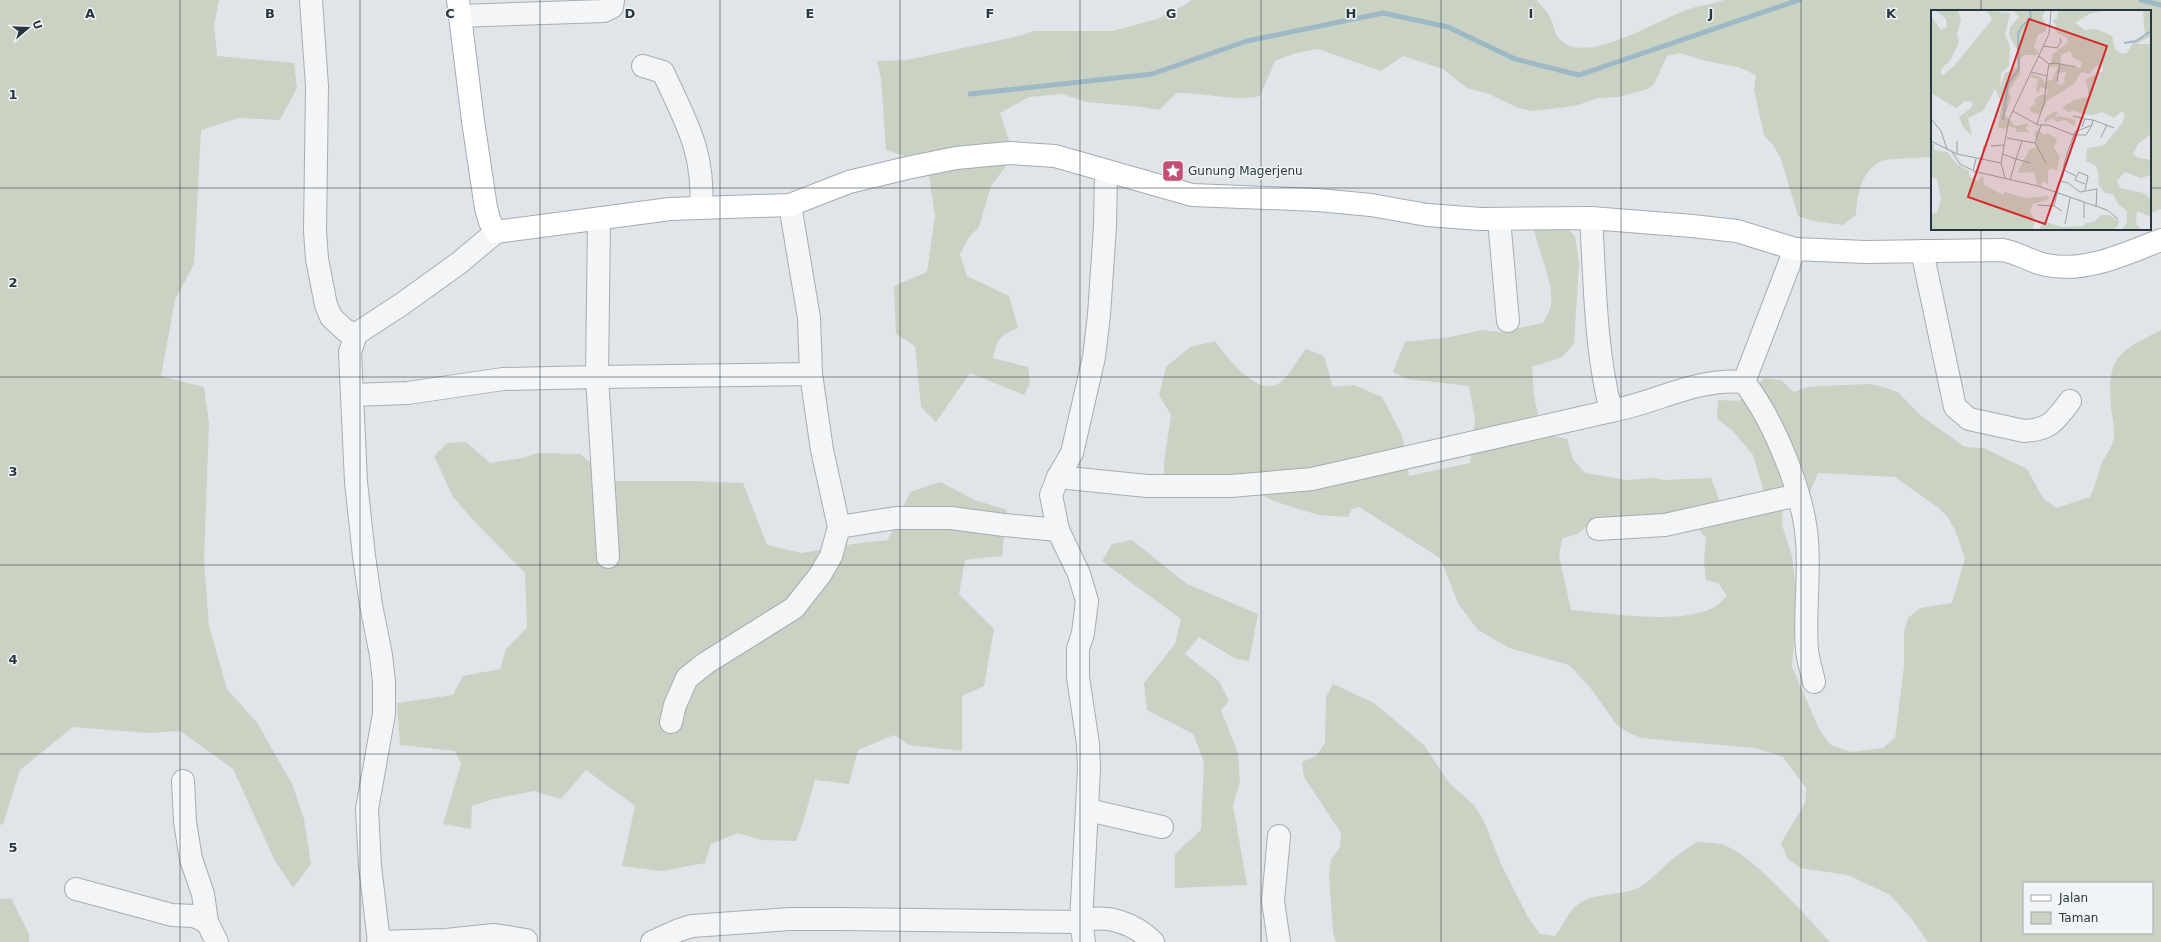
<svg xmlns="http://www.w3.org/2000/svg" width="2161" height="942" viewBox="0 0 2161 942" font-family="'DejaVu Sans',sans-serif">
<rect width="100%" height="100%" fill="#e1e5e9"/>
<g fill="#c9d2c3" fill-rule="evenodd">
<path d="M 0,0 L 219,0 L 214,25 L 217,56 L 294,63 L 297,88 L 280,120 L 239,118 L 201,130 L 194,264 L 175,300 L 161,376 L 204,387 L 209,423 L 204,561 L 209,626 L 227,689 L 258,724 L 293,786 L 304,819 L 311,864 L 293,888 L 274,859 L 233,769 L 180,731 L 149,733 L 73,727 L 20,770 L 3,824 L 0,825 Z"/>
<path d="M 1191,0 L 1536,0 C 1540,5 1549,12 1551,19 C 1555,29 1554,35 1563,42 C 1591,64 1662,17 1692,8 C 1703,5 1714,4 1724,0 L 2161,0 L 2161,209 L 2150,214 L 2150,11 L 1932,11 L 1932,157 C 1921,158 1891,158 1882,161 C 1861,170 1857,196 1856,215 L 1843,225 L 1813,221 L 1798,216 L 1781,159 L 1774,146 L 1764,135 L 1754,90 L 1756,75 L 1738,67 L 1706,61 L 1680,53 L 1667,56 L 1654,84 L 1648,89 L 1618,97 L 1598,98 L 1575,106 L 1533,111 L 1518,108 L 1489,94 L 1467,88 L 1443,69 L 1403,56 L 1381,71 L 1318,49 L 1296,53 L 1275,61 L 1260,96 C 1233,102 1205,92 1177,93 L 1159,110 L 1134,106 L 1086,102 L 1062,94 L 1029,97 L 1000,113 L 1011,146 L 1009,162 L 991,186 L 979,227 L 969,237 L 960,255 L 967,276 L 1009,296 L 1018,328 C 1000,335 997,339 993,358 L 1028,367 L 1030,383 L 1024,395 L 970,373 L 936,422 L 921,407 L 915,346 L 896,334 L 894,286 L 927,272 L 935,216 L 927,163 L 886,150 L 881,78 L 877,61 L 907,60 L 1019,36 L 1034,31 L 1113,31 L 1157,19 L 1185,5 Z"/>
<path d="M 1562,224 L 1575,236 L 1579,264 L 1574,344 L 1562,357 L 1532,367 L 1534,396 L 1542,434 L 1567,439 L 1573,459 L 1585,473 L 1626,480 L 1653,478 L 1665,480 L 1711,478 L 1720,502 L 1764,492 L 1753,455 L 1732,430 L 1717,419 L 1718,400 L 1739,401 L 1765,378 L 1781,380 L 1794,392 L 1808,387 L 1822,386 L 1869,384 L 1884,387 L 1899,393 L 1921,416 L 1965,447 L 1984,448 L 2027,469 L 2043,498 L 2056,508 L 2090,497 C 2095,487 2097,478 2100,468 C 2103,458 2112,448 2114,438 C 2115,429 2112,416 2111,407 C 2107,356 2118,352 2161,330 L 2161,942 L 1928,942 L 1911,918 L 1890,895 L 1848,875 L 1800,868 L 1787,858 L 1781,843 L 1805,803 L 1806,788 L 1783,757 L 1755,748 L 1641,738 L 1627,732 L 1616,724 L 1589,686 L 1569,665 L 1509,648 L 1478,630 L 1459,605 L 1440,558 L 1359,507 L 1352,509 L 1348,517 L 1320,515 L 1301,510 L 1274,501 L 1230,479 L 1164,480 L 1164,462 L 1171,415 L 1159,395 L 1166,367 L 1190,347 L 1215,341 C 1227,357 1259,401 1282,381 C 1291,373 1298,358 1306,349 L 1324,356 L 1333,387 L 1354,385 L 1382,397 L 1402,435 L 1409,476 L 1470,463 L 1475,420 L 1469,386 L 1407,379 L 1393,372 L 1405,342 L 1450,337 L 1482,330 L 1500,332 L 1543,323 C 1545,318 1550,311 1551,306 C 1554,283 1539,253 1534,230 ZM 1818,473 L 1895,477 L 1936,506 L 1947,516 L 1955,530 L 1965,558 L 1952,603 L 1920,608 L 1908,618 L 1904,632 L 1904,666 L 1895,738 L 1883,748 L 1851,752 L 1831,745 L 1820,731 L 1792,667 L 1797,601 L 1792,556 L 1782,525 L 1783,503 L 1810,492 ZM 1685,512 L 1706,538 L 1704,562 L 1706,580 L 1718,583 L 1727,596 C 1723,599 1720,604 1716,606 C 1685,626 1607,613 1571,610 L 1559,556 L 1562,539 L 1579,533 L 1588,525 L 1608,518 ZM 2024,883 L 2152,883 L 2152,933 L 2024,933 Z"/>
<path d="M 466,442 L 490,463 L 523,458 L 537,453 L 580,454 L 614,481 L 693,481 L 743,483 L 767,545 L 802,553 L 853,544 L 888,540 L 910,492 L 940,482 L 975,500 L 1007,510 L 1002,556 L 965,560 L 959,594 L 994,629 L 984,686 L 962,696 L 962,751 L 909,745 L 894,735 L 858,750 L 849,784 L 815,780 L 803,822 L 796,841 L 761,840 L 738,833 L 711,844 L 705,863 L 662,871 L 622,866 L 635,806 L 586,770 L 561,799 L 534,791 L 493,799 L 472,806 L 471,829 L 443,824 L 461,764 L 455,751 L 400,745 L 397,703 L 453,695 L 463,676 L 500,669 L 506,649 L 527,628 L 525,573 L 471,518 L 453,497 L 434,456 L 447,443 Z"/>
<path d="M 1132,540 L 1187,584 L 1258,614 L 1249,661 L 1236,659 L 1199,637 L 1185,654 L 1219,681 L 1229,701 L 1221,710 L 1238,753 L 1240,782 L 1233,805 L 1247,885 L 1175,888 L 1175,854 L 1201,830 L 1204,762 L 1193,734 L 1147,710 L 1144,683 L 1175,644 L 1181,619 L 1102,561 L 1112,544 Z"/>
<path d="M 1333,684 L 1374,703 L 1411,734 L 1424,745 L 1449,783 L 1474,805 L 1483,819 L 1501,864 L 1529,919 L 1540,934 L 1555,936 C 1562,928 1566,917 1572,910 C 1589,890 1618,898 1640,887 C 1652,880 1659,870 1670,861 C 1678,854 1688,848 1697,842 C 1705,843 1717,842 1724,845 C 1754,856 1807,917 1830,942 L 1336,942 L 1333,933 L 1329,875 L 1331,860 L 1340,847 L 1341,833 L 1304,777 L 1302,762 L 1316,756 L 1325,743 L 1326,697 Z"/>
<path d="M 11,898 L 29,934 L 29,942 L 0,942 L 0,899 Z"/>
</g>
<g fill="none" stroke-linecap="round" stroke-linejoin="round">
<g stroke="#9eb9c6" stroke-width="5">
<path d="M 2141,0 L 2161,5"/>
<path d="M 970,94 L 1152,74 L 1247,41 L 1383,13 L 1448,27 L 1515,59 L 1579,75 L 1799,0"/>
</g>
<g stroke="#a6adb3" stroke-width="24">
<g id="minor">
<path d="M 311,0 L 317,86 L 315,231 L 317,259 L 326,305 L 331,317 L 346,331 L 356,334"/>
<path d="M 460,16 L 604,11 L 612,7 L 613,0"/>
<path d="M 643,66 L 663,72 C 685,120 705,152 701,208"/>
<path d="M 1591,218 C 1595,282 1595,349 1611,411 C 1655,403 1699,377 1744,382 C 1773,419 1804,493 1807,541 C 1810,577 1804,614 1807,650 C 1808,661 1812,672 1814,682"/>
<path d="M 599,219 L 597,377 L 811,374"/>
<path d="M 1499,219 L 1508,321"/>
<path d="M 1922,251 L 1955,407 L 1969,419 L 2024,431 C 2050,430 2056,420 2070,401"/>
<path d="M 1744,382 L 1795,249"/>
<path d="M 352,395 L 408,393 L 503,379 L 597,377 L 608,557"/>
<path d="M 1058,477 L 1147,486 L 1231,486 L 1312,479 L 1611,411"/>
<path d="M 839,527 L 896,518 L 951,518 L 1004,525 L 1058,530"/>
<path d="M 1598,529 L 1665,525 L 1798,495"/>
<path d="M 671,722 L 675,705 L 687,678 L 706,663 L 794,608 L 820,575 L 831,556 L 839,527 L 822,450 L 811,374 L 809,318 L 790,205"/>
<path d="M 183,781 L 185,822 L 191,859 L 203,894 L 207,922 L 217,942"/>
<path d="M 1088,810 L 1162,827"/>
<path d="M 1279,836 L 1273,901 L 1279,942"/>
<path d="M 76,889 L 172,915 L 194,916 L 207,922"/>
<path d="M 378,942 L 446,940 L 494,935 L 526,940"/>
<path d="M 379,942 L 370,866 L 367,809 L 384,714 L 384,682 L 381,655 L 371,605 L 364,556 L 356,482 L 350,352 L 356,334 L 402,304 L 459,263 L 496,232"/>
<path d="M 652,942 L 679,930 L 692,926 L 790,919 L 840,919 L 1081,922 C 1106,913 1134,923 1153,942"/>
<path d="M 1084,942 L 1081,922 L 1089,769 L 1088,744 L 1078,677 L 1078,649 L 1083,633 L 1087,601 L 1079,574 L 1058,530 L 1051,495 L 1058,477 L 1072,453 L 1094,357 L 1099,315 L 1105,226 L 1106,171"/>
</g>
</g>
<g stroke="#a1acb4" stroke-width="24">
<path id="major" d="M 458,0 L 473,121 L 486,208 L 490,222 L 496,232 L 670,209 L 790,205 L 849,182 L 907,168 L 956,158 L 1009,153 L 1055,156 L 1192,195 L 1318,200 L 1371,205 L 1427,215 L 1481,219 L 1591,218 L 1692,226 L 1737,231 L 1795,249 L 1865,252 L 2003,250 C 2018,253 2032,262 2046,265 C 2087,273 2124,254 2161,240"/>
</g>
<use href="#minor" stroke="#f3f5f7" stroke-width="22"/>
<use href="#major" stroke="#fff" stroke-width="22"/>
</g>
<path fill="none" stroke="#2a363f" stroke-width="1" stroke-opacity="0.55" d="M 180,0 L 180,942M 360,0 L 360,942M 540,0 L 540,942M 720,0 L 720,942M 900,0 L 900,942M 1080,0 L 1080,942M 1261,0 L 1261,942M 1441,0 L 1441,942M 1621,0 L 1621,942M 1801,0 L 1801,942M 1981,0 L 1981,11M 0,188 L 1932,188M 2150,188 L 2161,188M 1981,229 L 1981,942M 0,377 L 2161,377M 0,565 L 2161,565M 0,754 L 2161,754"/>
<defs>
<g id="sight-square" transform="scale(1.15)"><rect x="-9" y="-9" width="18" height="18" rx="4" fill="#c54e75" stroke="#f0f4f6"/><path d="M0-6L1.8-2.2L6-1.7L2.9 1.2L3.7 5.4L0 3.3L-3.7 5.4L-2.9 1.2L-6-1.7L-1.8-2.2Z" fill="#fff"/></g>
</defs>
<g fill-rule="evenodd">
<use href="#sight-square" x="1173" y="171"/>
</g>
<g text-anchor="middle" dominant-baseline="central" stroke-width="3" stroke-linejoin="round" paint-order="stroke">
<g font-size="12" fill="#2a363f" stroke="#f0f4f6" text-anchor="start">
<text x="1188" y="171">Gunung Magerjenu</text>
</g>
</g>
<g transform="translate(1931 10)">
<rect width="220" height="220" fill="#e1e5e9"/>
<path d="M 5,1 L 27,1 L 30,9 L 26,24 L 28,32 L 19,51 L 10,59 L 10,64 L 12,65 L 23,56 L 59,12 L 61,9 L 56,1 L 79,3 L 74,25 L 79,37 L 78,56 L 70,63 L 69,77 L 74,63 L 86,57 L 86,40 L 78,25 L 79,17 L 88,7 L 83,1 L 114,1 L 111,7 L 115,14 L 115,22 L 107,24 L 103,37 L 108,42 L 106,45 L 93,45 L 89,50 L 89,64 L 78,80 L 80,88 L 74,105 L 85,116 L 98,113 L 95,118 L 98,122 L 86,122 L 85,119 L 77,116 L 74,119 L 67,117 L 71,93 L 64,79 L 52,101 L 37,108 L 41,126 L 32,117 L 28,107 L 41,97 L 42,92 L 34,91 L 25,98 L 0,83 L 0,6 L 10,20 L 16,17 L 15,9 ZM 127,1 L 170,1 L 158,4 L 144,13 L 154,20 L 166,19 L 181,26 L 184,39 L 191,44 L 196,43 L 202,32 L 214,25 L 212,1 L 220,1 L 220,26 L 205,34 L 220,34 L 220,124 L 207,134 L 202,144 L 208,148 L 220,150 L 220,165 L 210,168 L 194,162 L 186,171 L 189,178 L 213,183 L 220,189 L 220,207 L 206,201 L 205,214 L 210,219 L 191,219 L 196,213 L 196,201 L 187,194 L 182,184 L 174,183 L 167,174 L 168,167 L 165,156 L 155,151 L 156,138 L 171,136 L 176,132 L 192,112 L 194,103 L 190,102 L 183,108 L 171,102 L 162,105 L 152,104 L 144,101 L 137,102 L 131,97 L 145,89 L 158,87 L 155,69 L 172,61 L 172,56 L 164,57 L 158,64 L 150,62 L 143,74 L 117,90 L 109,105 L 100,102 L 99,97 L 105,93 L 103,90 L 109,85 L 116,85 L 117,80 L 110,77 L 107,83 L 105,81 L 107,69 L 99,67 L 101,64 L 110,67 L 113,72 L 121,70 L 127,56 L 119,57 L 122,44 L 137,32 L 136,28 L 126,23 L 124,13 L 121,11 L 126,8 ZM 139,41 L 142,48 L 151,52 L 150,58 L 129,55 L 130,45 ZM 135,62 L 132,75 L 126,74 L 127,63 ZM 123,101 L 127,103 L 124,108 L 129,106 L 145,110 L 143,116 L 134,110 L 126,112 L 121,108 L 114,113 L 113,109 ZM 107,119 L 113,125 L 117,123 L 126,129 L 123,138 L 129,146 L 126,161 L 121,158 L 117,161 L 117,174 L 112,171 L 110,176 L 106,175 L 103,162 L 86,163 L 98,140 L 105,137 L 106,130 L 103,124 ZM 0,133 L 3,134 L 3,140 L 16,142 L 26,154 L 38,161 L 39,167 L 47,171 L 52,165 L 53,175 L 72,185 L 74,182 L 94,188 L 117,186 L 118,189 L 102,194 L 99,202 L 105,211 L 101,217 L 104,219 L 0,219 L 0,204 L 6,202 L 10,189 L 6,169 L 0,167 ZM 170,205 L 178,205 L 188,211 L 187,216 L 183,219 L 109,219 L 111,212 L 115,212 L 131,217 L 153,216 L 154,213 L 163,212 Z" fill="#c9d2c3" fill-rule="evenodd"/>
<path fill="none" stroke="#9eb9c6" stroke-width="2" d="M 193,33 L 205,31 L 220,21M 72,110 L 77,74 L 88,59 L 87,24 L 91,16 L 100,8 L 99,1"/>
<path fill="none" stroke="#989fa5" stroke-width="1" d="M 112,36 L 126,38 L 130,32 L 129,28M 108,46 L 118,54M 100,62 L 116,66 L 118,54 L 124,53 L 145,57M 126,71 L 129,53M 82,101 L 107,115 L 117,115 L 143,125 L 155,125 L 161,115 L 144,122 L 143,125 L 136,144 L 133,155 L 132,165 L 129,171 L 137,173 L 149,182 L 166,179 L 165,197M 142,106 L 154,109M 0,109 L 10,121 L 16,139M 162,110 L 183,118M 106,114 L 113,93 L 116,66M 151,117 L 154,109 L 162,110 L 161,115M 170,127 L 176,115M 76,128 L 104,133 L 115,153M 0,131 L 26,144 L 70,153 L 78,109 L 118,24 L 120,1M 26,131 L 26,144M 104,133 L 110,115M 60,136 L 73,135M 21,142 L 29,154 L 41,160M 72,144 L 85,149 L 91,131M 45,149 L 42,161 L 107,176 L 176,200 L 187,209M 51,150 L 53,136M 70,153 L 74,168M 133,160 L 145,166M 79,170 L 85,149 L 100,153M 154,174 L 144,170 L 148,162 L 157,166 L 154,180M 106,195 L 123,196 L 131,201M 123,196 L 129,171M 153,208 L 153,193M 134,214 L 139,188"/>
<path fill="#d62828" fill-opacity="0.15" stroke="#d62828" stroke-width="2" d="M 98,9 L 176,36 L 114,214 L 37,187 Z"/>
<rect width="220" height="220" fill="none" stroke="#2a363f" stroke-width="2"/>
</g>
<g font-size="13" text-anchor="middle" font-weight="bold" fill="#2a363f" stroke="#f0f4f6" stroke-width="3" stroke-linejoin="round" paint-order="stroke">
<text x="90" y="18">A</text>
<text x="270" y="18">B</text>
<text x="450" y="18">C</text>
<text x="630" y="18">D</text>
<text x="810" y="18">E</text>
<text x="990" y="18">F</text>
<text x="1171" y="18">G</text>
<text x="1351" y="18">H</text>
<text x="1531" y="18">I</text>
<text x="1711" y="18">J</text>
<text x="1891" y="18">K</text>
<text x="13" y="99">1</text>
<text x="13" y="287">2</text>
<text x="13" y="476">3</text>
<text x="13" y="664">4</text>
<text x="13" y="852">5</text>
</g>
<rect x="2023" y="882" width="130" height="52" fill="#f0f4f6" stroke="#a1a8ad"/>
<rect x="2031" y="895" width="20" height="6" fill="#ffffff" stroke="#a1a8ad"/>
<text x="2059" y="902" font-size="12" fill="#2a363f">Jalan</text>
<rect x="2031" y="912" width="20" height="12" fill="#c9d2c3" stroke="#a1a8ad"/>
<text x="2059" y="922" font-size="12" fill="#2a363f">Taman</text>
<g transform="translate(28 28) rotate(71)" stroke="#f0f4f6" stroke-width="3" paint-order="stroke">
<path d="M0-3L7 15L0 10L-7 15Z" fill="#2a363f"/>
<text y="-6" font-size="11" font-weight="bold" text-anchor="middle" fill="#2a363f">U</text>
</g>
</svg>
